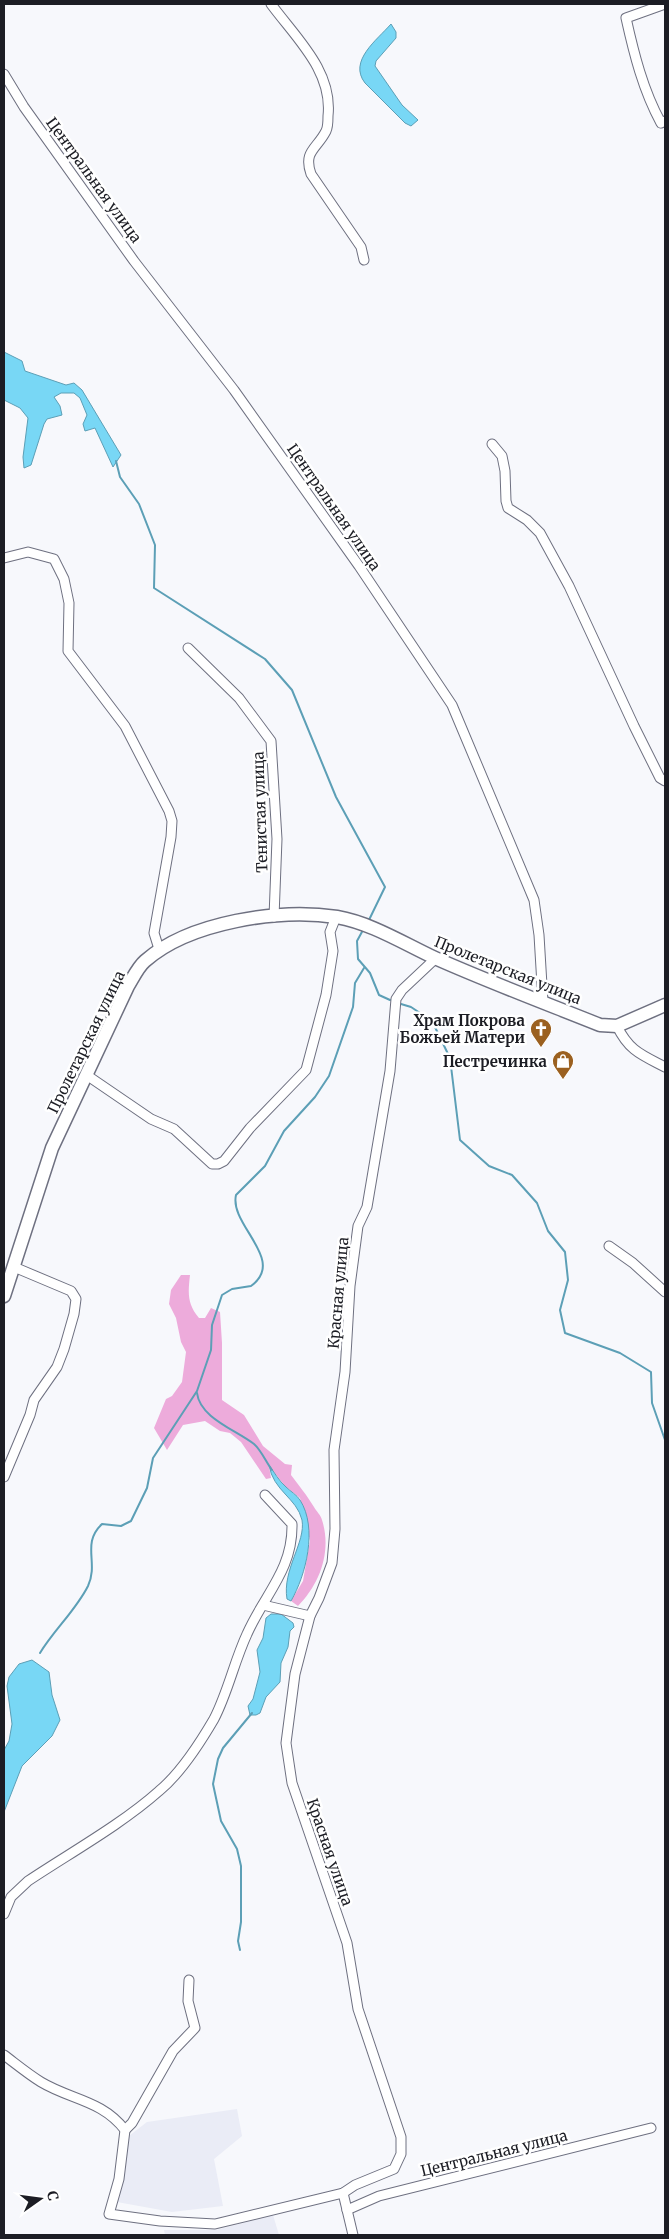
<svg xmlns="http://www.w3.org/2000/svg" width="669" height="2239" viewBox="0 0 669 2239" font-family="Merriweather,serif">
<rect width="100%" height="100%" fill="#f7f8fc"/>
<g fill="#eaecf6">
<path d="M 237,2109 L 242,2136 L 214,2159 L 223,2206 L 172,2212 L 117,2202 L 125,2173 L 129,2136 L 147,2122 Z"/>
<path d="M 273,2215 L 279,2235 L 165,2235 L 164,2230 L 216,2230 Z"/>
</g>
<path fill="#edabdb" d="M 181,1275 L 190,1275 C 188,1293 187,1304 199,1318 L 205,1318 L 211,1308 L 220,1312 L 222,1343 L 222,1400 L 244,1415 L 263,1446 L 285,1464 L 292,1465 L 291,1475 C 300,1487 306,1494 314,1507 C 316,1511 321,1515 322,1520 C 332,1551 320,1584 298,1606 L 291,1601 L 303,1581 L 310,1541 L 300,1498 L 285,1486 L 269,1466 L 271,1478 L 266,1479 L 241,1442 L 230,1433 L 220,1431 L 205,1421 L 183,1425 L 167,1450 L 154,1428 L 166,1399 L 172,1396 L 182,1382 L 186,1352 L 181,1342 L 176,1318 L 169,1304 L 171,1290 Z"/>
<g fill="#78d7f5" stroke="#5c9fb6">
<path d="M 391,24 L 396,32 L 396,38 L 376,61 L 375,66 L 402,105 L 418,120 L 411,126 L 405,123 L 365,83 C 348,61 377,40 391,24 Z"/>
<path d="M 4,352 L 22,361 L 25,371 L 66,385 L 74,383 L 82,390 L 121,455 L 113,467 L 95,428 L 85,431 L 83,424 L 87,415 L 80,398 L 74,393 L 61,393 L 54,397 L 60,406 L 62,415 L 47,419 L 44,424 L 31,465 L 24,468 L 23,457 L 28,418 L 20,408 L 4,400 Z"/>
<path d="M 269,1465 C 274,1472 279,1481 286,1487 C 290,1491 297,1495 300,1500 C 318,1528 306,1575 291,1601 L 287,1599 C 282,1570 306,1542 302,1520 C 297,1498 273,1491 269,1465 Z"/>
<path d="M 271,1614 L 281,1614 L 293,1623 L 294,1627 L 290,1631 L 288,1647 L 281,1663 L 280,1682 L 266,1697 L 260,1713 L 256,1715 L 250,1715 L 248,1706 L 253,1699 L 260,1672 L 257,1650 L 263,1638 L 266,1618 Z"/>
<path d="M 32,1660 L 49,1672 L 52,1695 L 60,1720 L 52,1736 L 22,1766 L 4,1812 L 4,1750 L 9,1741 L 12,1724 L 7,1686 L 9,1677 L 19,1664 Z"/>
</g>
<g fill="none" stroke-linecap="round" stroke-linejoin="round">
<g stroke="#5c9fb6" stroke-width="2">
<path d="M 116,461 L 120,477 L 139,504 L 155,545 L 154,588 L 265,659 L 292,690 L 336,797 L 385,887 L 368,922"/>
<path d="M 363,930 L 357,941 L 358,959 L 370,973 L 379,995 L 390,1000"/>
<path d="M 401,1004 L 411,1007 L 432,1021 L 450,1058 L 460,1140 L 489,1166 L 512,1175 L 537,1203 L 548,1231 L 565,1252 L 568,1280 L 560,1310 L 565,1333 L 620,1353 L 651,1372 L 652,1403 L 665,1440"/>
<path d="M 197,1393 C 200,1418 236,1430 254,1444 C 261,1450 266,1462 272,1470"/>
<path d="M 40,1653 C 54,1630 76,1610 88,1586 C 99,1562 81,1544 102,1524 L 121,1526 L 131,1521 L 147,1488 L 153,1458 L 197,1391 L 211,1350 L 212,1325 L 222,1295 L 232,1289 L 251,1286 C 287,1260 229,1225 236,1195 L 265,1166 L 284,1131 L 315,1097 L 329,1076 L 353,1007 L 355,983 L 364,968"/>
<path d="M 240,1950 L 238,1941 L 241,1922 L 241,1866 L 237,1849 L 221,1821 L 213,1784 L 218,1759 L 223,1748 L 252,1713"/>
</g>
<g stroke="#6e7080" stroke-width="11">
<g id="minor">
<path d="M 271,4 C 296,38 333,71 328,116 C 328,121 328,127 326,131 C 317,149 303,151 311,174 L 361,247 L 364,260"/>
<path d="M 665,4 L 626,18 C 634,54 643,90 661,123 L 665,121"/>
<path d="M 4,74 L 24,107 L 134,261 L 234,390 L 359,566 L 452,705 L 534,900 L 539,935 L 543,1002"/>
<path d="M 492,444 L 502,456 L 505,471 L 506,501 L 508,508 L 527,520 L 540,533 L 569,586 L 634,726 L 660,778 L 665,781"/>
<path d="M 4,558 L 28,552 L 54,559 L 64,579 L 69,603 L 68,651 L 125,726 L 169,811 L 172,821 L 171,837 L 154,933 L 159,949"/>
<path d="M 188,648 L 239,698 L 271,741 L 277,839 L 274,917"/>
<path d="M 617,1026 C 629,1051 642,1055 665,1067"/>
<path d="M 88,1076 L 151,1119 L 174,1129 L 212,1164 L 218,1164 L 224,1161 L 250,1128 L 306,1070 L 326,995 L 333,951 L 330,932 L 336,917"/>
<path d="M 609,1246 L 633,1263 L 665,1292"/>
<path d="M 4,1477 L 30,1415 L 34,1400 L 57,1367 L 64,1349 L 74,1314 L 76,1299 L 71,1291 L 14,1267"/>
<path d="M 263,1605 L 310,1616"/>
<path d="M 4,1914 L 11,1897 L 28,1881 C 70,1853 122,1824 159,1791 C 181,1773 200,1743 214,1719 C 228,1692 234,1662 247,1634 C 264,1595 293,1570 292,1524 L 265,1495"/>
<path d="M 4,2055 C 16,2064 28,2074 41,2082 C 71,2100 102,2100 125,2130 L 119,2179 L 109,2214 L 160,2221 L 215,2224 L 343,2193"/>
<path d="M 125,2130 L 132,2123 L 173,2051 L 195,2028 L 188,2001 L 189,1980"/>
<path d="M 347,2210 L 379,2196 L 651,2128"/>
<path d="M 353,2235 L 343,2193 L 355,2185 L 394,2169 L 401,2154 L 401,2137 L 358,2009 L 347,1943 L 292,1783 L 286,1743 L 295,1674 L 310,1616 L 319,1598 L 332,1563 L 335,1529 L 334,1450 L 345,1372 L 350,1286 L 358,1226 L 367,1207 L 390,1071 L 396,999 L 402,990 L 436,958"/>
</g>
</g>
<g stroke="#6e7080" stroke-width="15">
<path id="primary" d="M 4,1296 L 52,1148 L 128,986 C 133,978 138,967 145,961 C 189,922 280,908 337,917 C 371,923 403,943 435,958 C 489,982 545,1003 600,1025 L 617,1026 L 665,1005"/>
</g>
<use href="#minor" stroke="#fff" stroke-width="9"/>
<use href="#primary" stroke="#fff" stroke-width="12"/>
</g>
<defs>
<g id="church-pin" transform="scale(1.125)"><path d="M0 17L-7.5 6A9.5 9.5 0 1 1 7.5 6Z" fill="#9b601f" stroke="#fff"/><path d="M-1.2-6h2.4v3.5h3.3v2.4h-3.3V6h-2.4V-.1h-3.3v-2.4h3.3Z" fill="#fff"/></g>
<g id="shop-pin" transform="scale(1.125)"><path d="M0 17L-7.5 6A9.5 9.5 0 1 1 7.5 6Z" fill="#9b601f" stroke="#fff"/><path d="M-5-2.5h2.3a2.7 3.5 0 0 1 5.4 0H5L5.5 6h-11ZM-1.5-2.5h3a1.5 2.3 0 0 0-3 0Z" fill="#fff"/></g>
</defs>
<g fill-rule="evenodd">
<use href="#church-pin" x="541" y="1029"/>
<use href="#shop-pin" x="563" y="1061"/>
</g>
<g text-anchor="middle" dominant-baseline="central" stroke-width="5" stroke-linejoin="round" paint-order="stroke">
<g font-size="15" fill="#1c1d24" stroke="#fff">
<text transform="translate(94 180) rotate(54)">Центральная улица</text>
<text transform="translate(334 507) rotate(55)">Центральная улица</text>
<text transform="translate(260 812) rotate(-92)">Тенистая улица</text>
<text transform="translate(508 970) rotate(22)">Пролетарская улица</text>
<text transform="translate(86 1042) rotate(-64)">Пролетарская улица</text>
<text transform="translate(338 1293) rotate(-85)">Красная улица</text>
<text transform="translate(330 1852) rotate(71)">Красная улица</text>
<text transform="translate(494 2153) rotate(-14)">Центральная улица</text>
</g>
<g font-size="15" font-weight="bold" fill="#1c1d24" stroke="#fff" text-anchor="end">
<text x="525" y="1020">Храм Покрова<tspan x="525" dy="17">Божьей Матери</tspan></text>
<text x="547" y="1061">Пестречинка</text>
</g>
</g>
<rect width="669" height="2239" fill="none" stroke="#1c1d24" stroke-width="10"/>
<g transform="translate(40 2199) rotate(76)" stroke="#ffffff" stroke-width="4" paint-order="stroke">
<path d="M0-4L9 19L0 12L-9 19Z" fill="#1c1d24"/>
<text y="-8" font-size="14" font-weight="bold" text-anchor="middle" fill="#1c1d24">С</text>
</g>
</svg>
